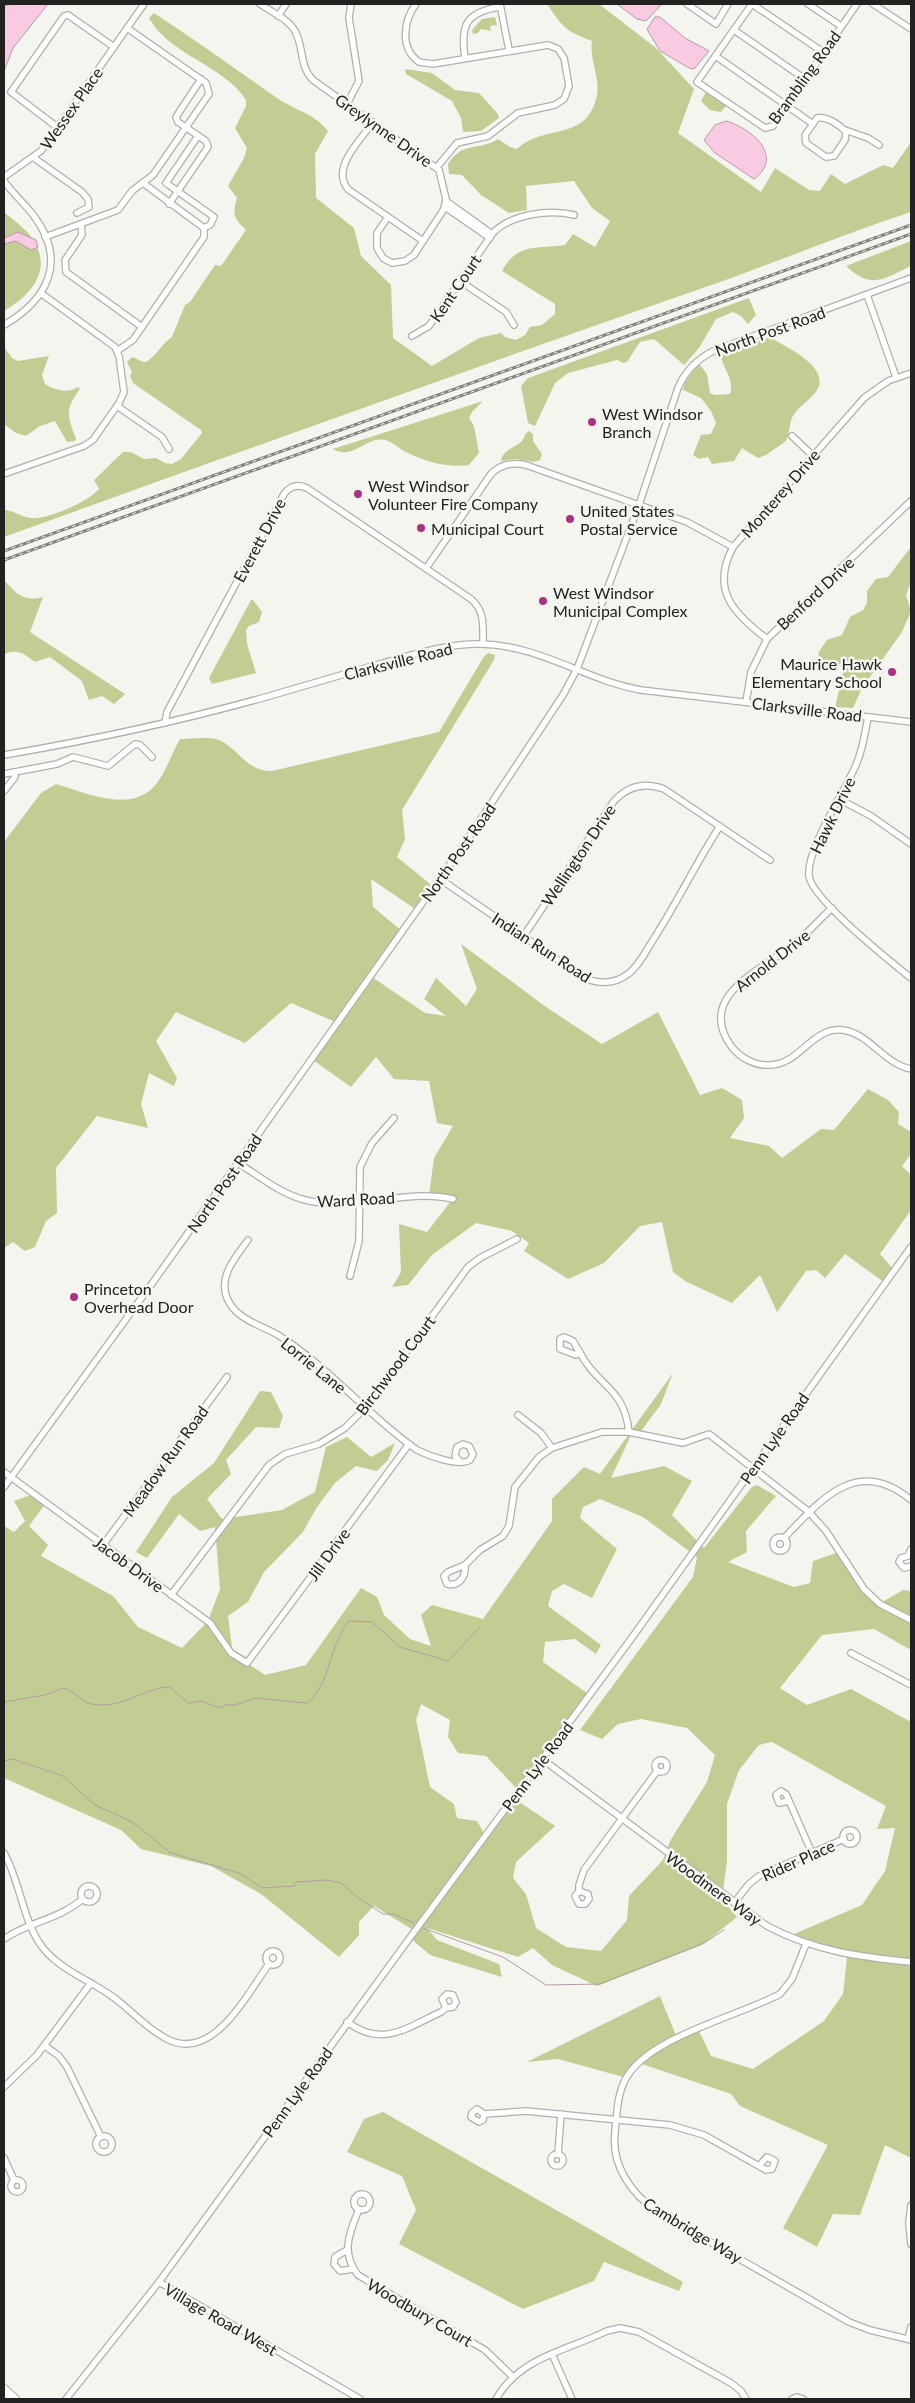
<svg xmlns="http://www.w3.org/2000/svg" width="915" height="2403" viewBox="0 0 915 2403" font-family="Lato,sans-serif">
<rect width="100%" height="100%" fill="#f4f5ef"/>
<g fill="#c2cd93" fill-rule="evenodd">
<path d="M 547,4 L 599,4 L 656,48 L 694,89 L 678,133 L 761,192 L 775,168 L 809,190 L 820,191 L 831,174 L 845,184 L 883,165 L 893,168 L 911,142 L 911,212 C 847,233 784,259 720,282 C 481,365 242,451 4,537 L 4,510 C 13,510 21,517 30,518 C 47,520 88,502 99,489 L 94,480 L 123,452 L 131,452 L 144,459 L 156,458 L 165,463 L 172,464 L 181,459 L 202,433 L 201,430 L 133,383 L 130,376 L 132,372 L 127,362 L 132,357 C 136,358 140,361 144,362 C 151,363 164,341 172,337 L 185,305 L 190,302 L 215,265 L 221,266 L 246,230 C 234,218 232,215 237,198 L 228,186 L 244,158 L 247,148 L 235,128 L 246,106 L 246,100 C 224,65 169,55 149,18 L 154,13 C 197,41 238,71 280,100 C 296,110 316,115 328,131 L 315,154 L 316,198 L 354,228 L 361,256 L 391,285 L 393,338 L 432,366 L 479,338 L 501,333 L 505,337 L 516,340 L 525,335 L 530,327 L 542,325 L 555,314 L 555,304 L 502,271 C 517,243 536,249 565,245 L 573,234 L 595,247 L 610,221 L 592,208 L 574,181 L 526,186 L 527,210 L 509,213 L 481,195 L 462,175 L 449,174 L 448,164 C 463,140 478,152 498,139 L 510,147 L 517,149 C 545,123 587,143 597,95 C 600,77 589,59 592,41 C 565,31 563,27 547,4 Z"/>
<path d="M 495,17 L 497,25 L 490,26 L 491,31 L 481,29 L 478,33 L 473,34 L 472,30 L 482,19 Z"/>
<path d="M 405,69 L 432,73 L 455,90 L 479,93 L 498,114 L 499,118 L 481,131 L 463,132 L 461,118 L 452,101 L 406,74 Z"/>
<path d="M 706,92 L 726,106 L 721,112 L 710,110 L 701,101 Z"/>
<path d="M 4,212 C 13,220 25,228 32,238 C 54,270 31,295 4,311 Z"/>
<path d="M 911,241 L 911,266 C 883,279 872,290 846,266 Z"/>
<path d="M 749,298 L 756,315 L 748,324 L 741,316 L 733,312 L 716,319 L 699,348 L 684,365 L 654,339 L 640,342 L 627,362 L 623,363 L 617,360 L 568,373 L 555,383 L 535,426 L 528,423 L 521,386 L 528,378 Z"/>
<path d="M 770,337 C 785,347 835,368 815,393 C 809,401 795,409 792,418 C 789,426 790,433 786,441 L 766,455 L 758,458 L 742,448 L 734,461 L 712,464 L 708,457 L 699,459 L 693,455 L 701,435 L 711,434 L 716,423 L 711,411 L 701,398 L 683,390 L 685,382 L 697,366 L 700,365 L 707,374 L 710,393 L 715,395 L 730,394 C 735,379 722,368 721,355 Z"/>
<path d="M 4,347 L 12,358 L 18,361 L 49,356 L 42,375 L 45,384 C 55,390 68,394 78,387 L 80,389 C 65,409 67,416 76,438 L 75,441 L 67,442 L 55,421 L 40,426 L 26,436 L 16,433 L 4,424 Z"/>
<path d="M 483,401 L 472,412 L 469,418 L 474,426 L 479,453 L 469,465 C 448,468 427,462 408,453 C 400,450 394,442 385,440 C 366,436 353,461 333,449 Z"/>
<path d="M 529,431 L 533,434 L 533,441 L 542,454 L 540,460 L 534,462 L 516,459 L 501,461 C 502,450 515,448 522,441 C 525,437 524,434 529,431 Z"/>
<path d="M 911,547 L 911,582 L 906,595 L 911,611 L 902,632 L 862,688 L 853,708 L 835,707 L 845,665 L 821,661 L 818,653 L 827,640 L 842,635 L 850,617 L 863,610 L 867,603 L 867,591 L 876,579 L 888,577 Z"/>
<path d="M 4,580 C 17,594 23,602 43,597 L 30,632 L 125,694 L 114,704 L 102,696 L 89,700 L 82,681 L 50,657 L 35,662 C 23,653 18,649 4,654 Z"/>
<path d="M 251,600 L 253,600 L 262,612 L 259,622 L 249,626 L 246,630 L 247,644 L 256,673 L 212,684 L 209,678 Z"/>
<path d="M 488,653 L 495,655 L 494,660 L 402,810 L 405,839 L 397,857 L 435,888 L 418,911 L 371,879 L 373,907 L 402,931 L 372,977 L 425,1013 L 446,1016 L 424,999 L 436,978 L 466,1006 L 477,989 L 461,944 L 546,1007 L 602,1044 L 658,1012 L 700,1095 L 722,1088 L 742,1100 L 744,1118 L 730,1138 L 769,1146 L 782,1158 L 821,1129 L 834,1130 L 868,1089 L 888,1100 L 899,1112 L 898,1124 L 911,1132 L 911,1154 L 902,1166 L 911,1175 L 911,1210 L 880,1254 L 894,1270 L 885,1283 L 845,1254 L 825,1278 L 816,1270 L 806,1271 L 777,1312 L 760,1275 L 732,1303 L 685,1281 L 673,1272 L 662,1222 L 640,1226 L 604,1263 L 568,1279 L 524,1251 L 529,1243 L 512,1231 L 476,1223 L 432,1255 L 408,1285 L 392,1287 L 401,1272 L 399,1224 L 427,1232 L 451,1201 L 429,1195 L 434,1158 L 453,1126 L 437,1123 L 429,1081 L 394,1079 L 376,1057 L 351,1087 L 313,1060 L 338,1023 L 291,1003 L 245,1043 L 176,1012 L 156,1041 L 177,1078 L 174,1086 L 149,1073 L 141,1104 L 148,1128 L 97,1116 L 56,1168 L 57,1213 L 46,1221 L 35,1247 L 25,1251 L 13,1242 L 4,1248 L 4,842 L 41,793 L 56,784 C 87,793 133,815 157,783 C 166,771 172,753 180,739 C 191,739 209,736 219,740 C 239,749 247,772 272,771 L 439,732 L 483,658 Z"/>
<path d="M 673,1373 L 661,1404 L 639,1434 L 632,1433 L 611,1478 L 664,1466 L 692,1481 L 672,1515 L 704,1548 L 752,1487 L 757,1485 L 776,1496 L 746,1531 L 747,1552 L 728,1562 L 794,1587 L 810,1583 L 813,1561 L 839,1552 L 879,1604 L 903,1590 L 911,1591 L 911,1650 L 874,1629 L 822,1635 L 780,1688 L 807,1705 L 851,1689 L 911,1722 L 911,2158 L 885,2145 L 860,2215 L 833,2214 L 817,2247 L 783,2228 L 828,2145 L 740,2106 L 731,2094 L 639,2063 L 627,2078 L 558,2059 L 527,2062 L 660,1996 L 677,2038 L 699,2031 L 711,2056 L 753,2069 L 824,2021 L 843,1994 L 847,1957 L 787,1937 L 862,1905 L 885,1871 L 895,1828 L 877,1829 L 886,1806 L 772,1742 L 759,1745 L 739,1770 L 727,1804 L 727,1861 L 722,1899 L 737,1917 L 702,1945 L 597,1986 L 552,1965 L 533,1948 L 518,1957 L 427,1928 L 437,1940 L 499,1964 L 502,1977 L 430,1955 L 409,1937 L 413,1930 L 374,1906 L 359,1922 L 359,1935 L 339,1957 L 261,1894 L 211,1866 L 141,1849 L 121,1830 L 4,1778 L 4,1526 L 14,1532 L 25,1521 L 14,1501 L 31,1495 L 46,1503 L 29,1526 L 48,1545 L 41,1556 L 113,1596 L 138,1627 L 182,1648 L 208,1621 L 220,1589 L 215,1527 L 200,1531 L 179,1514 L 147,1558 L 136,1552 L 172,1497 L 214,1463 L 260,1391 L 271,1392 L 283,1416 L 279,1428 L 256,1427 L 226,1460 L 231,1474 L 207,1499 L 222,1519 L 282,1510 L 315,1492 L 326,1447 L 347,1437 L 371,1457 L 395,1443 L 388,1460 L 377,1471 L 356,1466 L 335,1483 L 317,1507 L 303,1532 L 264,1572 L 248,1602 L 228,1616 L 233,1654 L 265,1675 L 306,1665 L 361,1588 L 377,1597 L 384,1615 L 410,1639 L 431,1646 L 421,1615 L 432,1605 L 483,1619 L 552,1521 L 552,1499 L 584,1467 L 600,1474 ZM 600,1499 L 643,1517 L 697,1557 L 693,1577 L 580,1730 L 602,1739 L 618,1724 L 641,1719 L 687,1728 L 715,1755 L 707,1782 L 670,1841 L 663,1860 L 629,1896 L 627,1920 L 601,1951 L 566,1947 L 536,1928 L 526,1894 L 513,1878 L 516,1862 L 555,1826 L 515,1799 L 486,1837 L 477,1821 L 457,1818 L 454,1804 L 430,1787 L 416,1720 L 421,1704 L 450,1720 L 448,1737 L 458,1753 L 486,1756 L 520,1792 L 587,1693 L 543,1662 L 545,1642 L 575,1639 L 596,1654 L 601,1645 L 548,1606 L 552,1591 L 564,1584 L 592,1598 L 617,1549 L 580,1518 L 583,1507 Z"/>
<path d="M 383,2112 L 683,2282 L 679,2291 L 604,2262 L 594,2281 L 523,2309 L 399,2244 L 416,2210 L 402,2176 L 347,2152 L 364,2119 Z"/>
</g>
<g fill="#f8cbe2" stroke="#b899a8">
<path d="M 12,4 L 48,4 L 13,48 L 4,71 L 4,6 Z"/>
<path d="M 617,4 L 662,4 L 646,21 L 637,19 Z"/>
<path d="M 655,17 L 660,17 L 685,38 L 709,51 L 694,69 L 689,68 L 660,51 L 647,29 Z"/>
<path d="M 726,121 C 751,128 785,156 754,179 L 715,153 L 704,140 L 715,125 Z"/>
<path d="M 18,232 L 36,240 L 38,247 L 31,250 L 16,241 L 4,244 L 4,238 Z"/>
</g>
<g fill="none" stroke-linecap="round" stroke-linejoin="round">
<g stroke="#b899a8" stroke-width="1">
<path d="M 4,1702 L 45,1695 L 64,1688 C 74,1691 82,1702 91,1704 C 123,1710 141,1688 170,1687 L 188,1703 L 201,1701 L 220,1708 L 225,1705 L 235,1705 L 255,1698 L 307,1703 C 331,1684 329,1644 349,1621 L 372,1622 L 400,1647 L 448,1661 L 480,1627"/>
<path d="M 4,1761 L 12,1759 L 63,1776 L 95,1805 L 132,1822 L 171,1853 L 239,1873 L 262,1888 L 294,1886 L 296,1882 L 327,1880 L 341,1883 L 357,1897 L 383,1914 L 393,1914 L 414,1923"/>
<path d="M 423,1928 L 503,1957 L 546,1985 L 600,1984 L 704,1943 L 724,1930"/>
</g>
<g stroke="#afb0aa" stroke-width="8">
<g id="minor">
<path d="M 260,4 C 272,12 288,19 295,31 C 304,47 299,66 313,80 L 439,170 L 446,199 L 444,209 L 414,255 L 405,261 L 392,263 L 383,258 L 377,248 L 377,233 L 388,217"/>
<path d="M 416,4 C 404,20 399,48 419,62 L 433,64 L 548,45 L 558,49 L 564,58 L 569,86 L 564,99 L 555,105 L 518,113 L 488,136 L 457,143 L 437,167"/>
<path d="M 500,4 L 509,50"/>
<path d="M 687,4 L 716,24 L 728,4"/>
<path d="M 752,4 L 697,82 L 765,128 L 773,126 L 857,4"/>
<path d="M 752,4 L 823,52"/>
<path d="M 808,4 L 841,26"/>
<path d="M 873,4 L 911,29"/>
<path d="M 278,16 L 286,4"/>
<path d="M 734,30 L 805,79"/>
<path d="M 717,57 L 813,124 L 817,118 C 827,116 840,125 846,132 L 845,140 L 834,156 L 826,157 L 806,143 L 805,135 L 813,124"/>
<path d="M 465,58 C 460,25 466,12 500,7"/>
<path d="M 347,104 L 359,81 L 349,18 L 351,4"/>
<path d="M 373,122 C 361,140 329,169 349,190 L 423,241"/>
<path d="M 57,127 L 11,92 L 64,16 L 68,15 L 114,47"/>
<path d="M 845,130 L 868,138 L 879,145"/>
<path d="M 198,136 L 166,183 L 214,217 L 210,225 L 204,228"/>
<path d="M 34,158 L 82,192 L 88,199 L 89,207 L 77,213"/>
<path d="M 4,177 L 41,151 L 144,4"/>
<path d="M 4,181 C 13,194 25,204 34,216 C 68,262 47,300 4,325"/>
<path d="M 446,201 L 492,234"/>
<path d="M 169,204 L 208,147 L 206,141 L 178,122 L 176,117 L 201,79"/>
<path d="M 445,207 L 490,238"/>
<path d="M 81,224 L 82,235 L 65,260 L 66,272 L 142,327"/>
<path d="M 45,237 L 118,210 L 132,191 L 153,175 L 209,94 L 206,83 L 127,28"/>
<path d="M 460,281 L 506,312 L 514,325"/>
<path d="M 867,295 L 896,377"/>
<path d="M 412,336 L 429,326 L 492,234 C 510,214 550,209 574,215"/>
<path d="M 117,351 L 133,340 L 204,237 L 204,228 L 143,183"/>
<path d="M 117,406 L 162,437 L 169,449"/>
<path d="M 792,436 L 813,456"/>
<path d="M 4,474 L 84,446 L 93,440 L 119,403 L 124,392 L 119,356 L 115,347 L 42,294"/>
<path d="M 427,567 L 491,474 C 501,464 513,462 526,465 L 687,522 L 733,547"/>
<path d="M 767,639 C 734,614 710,590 733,547 L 864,398 L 888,381 L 911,373"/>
<path d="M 746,702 L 751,672 L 767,639 L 911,501"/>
<path d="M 868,717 C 865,733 863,749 856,765 C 845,791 806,850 809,876 C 812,899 891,962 911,978"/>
<path d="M 165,723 L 167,712 L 284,494 C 290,486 298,484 307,488 L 471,599 C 485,611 483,626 483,644"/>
<path d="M 4,755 C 92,740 180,721 266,697 C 304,686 341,675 379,664 C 413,655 447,643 482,644 C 542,646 585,680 641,690 L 911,722"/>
<path d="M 4,774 L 57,764 L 73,757 L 108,766 L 135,744 L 140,745 L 152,757"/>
<path d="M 4,791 L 15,777 L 14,772"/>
<path d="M 839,799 L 871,816 L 911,844"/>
<path d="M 440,879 L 584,978 C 599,984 615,984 628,974 C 639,966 646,951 653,940 C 677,903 696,863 720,826"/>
<path d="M 832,908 C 818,921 806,935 791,947 C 760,970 696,997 731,1046 C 740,1058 755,1066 770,1065 C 801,1064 811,1027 843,1030 C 870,1034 884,1064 911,1069"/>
<path d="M 523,937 L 614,801 C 628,786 645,782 664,789 L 770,860"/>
<path d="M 238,1163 C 259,1176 281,1194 305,1200 C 351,1212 404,1188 453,1199"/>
<path d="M 248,1240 C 236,1257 218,1276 227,1298 C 235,1319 261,1325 278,1335 C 329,1367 368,1416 417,1450 C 429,1456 459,1467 470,1460 L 473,1454 L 469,1446 L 463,1444 L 457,1447 L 455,1456 L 459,1460"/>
<path d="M 350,1276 L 359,1241 L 360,1167 L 372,1143 L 394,1118"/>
<path d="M 564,1337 L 573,1341 L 579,1351 L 576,1355 L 560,1349 L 560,1339 Z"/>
<path d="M 579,1351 C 597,1387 624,1386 629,1432"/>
<path d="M 518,1415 L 541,1433 L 552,1448"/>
<path d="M 4,1472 L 210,1623 L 231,1653 L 247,1663 L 409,1444"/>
<path d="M 4,1487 L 156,1278 L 465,843 L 563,695 L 577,669 L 639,505 L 678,388 C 685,371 696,360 713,351 L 911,278"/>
<circle cx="780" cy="1544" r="7"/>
<path d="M 784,1538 C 821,1500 857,1455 911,1500"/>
<path d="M 103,1545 L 227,1377"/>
<path d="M 911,1549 L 908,1556 L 901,1558 L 899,1562 L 904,1568 L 911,1566"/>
<path d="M 465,1565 C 466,1577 459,1587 447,1584 L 444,1576 L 448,1572 L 465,1565 L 480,1550 L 503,1536 L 509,1526 L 515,1487 L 539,1457 L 552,1448 L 602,1432 L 629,1432 L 683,1443 L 709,1434 L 809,1512 L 826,1531 L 864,1589 L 880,1604 L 911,1620"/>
<path d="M 171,1595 L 269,1465 L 285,1454 L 319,1444 L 345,1428 L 366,1407 L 468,1267 L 480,1258 L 517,1239"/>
<path d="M 851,1653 L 911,1685"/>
<path d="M 542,1759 L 767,1926 C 814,1951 860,1957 911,1962"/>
<circle cx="661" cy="1766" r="6"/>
<path d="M 789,1801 L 779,1803 L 776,1795 L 781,1791 L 786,1794 L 812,1853"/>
<circle cx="850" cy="1837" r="7"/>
<path d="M 4,1853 C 20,1881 22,1917 40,1944 C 57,1969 90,1980 113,1997 C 131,2010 147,2029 167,2039 C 213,2063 247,1994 269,1964"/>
<circle cx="89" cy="1894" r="8"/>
<path d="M 579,1891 L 588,1894 L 589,1899 L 585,1904 L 579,1904 L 575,1896 L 579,1891 L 579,1885 L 584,1870 L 657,1771"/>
<path d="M 734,1903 L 749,1884 L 759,1876 L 844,1839"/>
<path d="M 4,1939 C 30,1921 56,1921 83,1899"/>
<path d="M 806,1944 L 792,1979 L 780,1994 C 737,2017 647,2037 625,2080 C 617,2096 617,2114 615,2132 C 611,2165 631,2194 658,2212 L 849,2322 L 870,2330 L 911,2340"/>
<circle cx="273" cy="1958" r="7"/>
<path d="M 347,2022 C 383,2048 406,2028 441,2012 L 446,2008 L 453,2007 L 456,2002 L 453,1995 L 447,1994 L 442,1999 L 446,2008"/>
<path d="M 45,2046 L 59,2056 L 67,2067 L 101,2137"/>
<path d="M 4,2087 L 37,2055 L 91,1983"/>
<path d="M 484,2114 L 483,2120 L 479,2122 L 471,2117 L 472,2113 L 477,2109 L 484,2114 L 526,2111 L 670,2125 L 704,2135 L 766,2170 L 772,2169 L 775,2161 L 767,2157 L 759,2166"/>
<circle cx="104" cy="2144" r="8"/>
<circle cx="557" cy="2160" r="6"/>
<path d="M 558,2154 L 561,2114"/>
<path d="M 4,2158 L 14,2180"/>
<circle cx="17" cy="2186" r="6"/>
<circle cx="362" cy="2202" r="8"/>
<path d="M 911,2205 L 909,2223 L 911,2244"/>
<path d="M 359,2209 C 350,2232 340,2252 358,2275 L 485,2350 L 512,2376"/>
<path d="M 347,2250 L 335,2257 L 334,2264 L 340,2271 L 353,2269"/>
<path d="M 159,2282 L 360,2399"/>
<path d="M 908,2339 L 911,2327"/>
<path d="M 552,2354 L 572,2399"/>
<path d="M 66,2399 L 159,2282 L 406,1943 L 631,1639 L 911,1247"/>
<path d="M 496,2399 C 520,2357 566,2351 607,2331 L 620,2328 L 639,2332 L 731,2383 L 741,2391 L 746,2399"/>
<path d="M 792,2399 L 797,2397 L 803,2399"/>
</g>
</g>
<g stroke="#afb0aa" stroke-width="10">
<g id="major">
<path d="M 4,2389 L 15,2399"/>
<path d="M 4,2398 L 5,2399"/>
</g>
</g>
<use href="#minor" stroke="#fff" stroke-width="5.5"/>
<use href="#major" stroke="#fff" stroke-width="8"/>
<g stroke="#82837e" stroke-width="3">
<g id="rail">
<path d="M 4,551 L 911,225"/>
<path d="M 4,560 L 911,234"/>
</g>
</g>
<use href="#rail" stroke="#f4f5ef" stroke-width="1" stroke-dasharray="4" stroke-linecap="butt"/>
</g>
<g fill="#ae3080" stroke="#f4f5ef" stroke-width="2">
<circle cx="592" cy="422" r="5"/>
<circle cx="358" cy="494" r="5"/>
<circle cx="570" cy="519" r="5"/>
<circle cx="421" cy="528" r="5"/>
<circle cx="543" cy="601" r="5"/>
<circle cx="892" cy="672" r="5"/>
<circle cx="74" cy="1297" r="5"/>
</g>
<g text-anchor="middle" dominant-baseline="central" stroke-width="5" stroke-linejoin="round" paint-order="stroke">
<g font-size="16" fill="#222320" stroke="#f4f5ef">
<text transform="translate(804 77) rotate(-54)">Brambling Road</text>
<text transform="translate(71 108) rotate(-55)">Wessex Place</text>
<text transform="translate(384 130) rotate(35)">Greylynne Drive</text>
<text transform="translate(455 288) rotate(-56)">Kent Court</text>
<text transform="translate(770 331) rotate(-20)">North Post Road</text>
<text transform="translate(780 493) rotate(-49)">Monterey Drive</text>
<text transform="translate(259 540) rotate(-62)">Everett Drive</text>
<text transform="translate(815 593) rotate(-43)">Benford Drive</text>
<text transform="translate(398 661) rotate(-14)">Clarksville Road</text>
<text transform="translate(807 709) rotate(7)">Clarksville Road</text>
<text transform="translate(832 815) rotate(-64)">Hawk Drive</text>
<text transform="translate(458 852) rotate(-55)">North Post Road</text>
<text transform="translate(578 855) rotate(-56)">Wellington Drive</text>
<text transform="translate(542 947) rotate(33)">Indian Run Road</text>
<text transform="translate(772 960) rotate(-38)">Arnold Drive</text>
<text transform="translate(224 1183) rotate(-55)">North Post Road</text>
<text transform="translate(356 1199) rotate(-3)">Ward Road</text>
<text transform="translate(314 1365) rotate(39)">Lorrie Lane</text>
<text transform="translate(395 1365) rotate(-53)">Birchwood Court</text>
<text transform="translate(774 1438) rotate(-55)">Penn Lyle Road</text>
<text transform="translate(165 1461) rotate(-54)">Meadow Run Road</text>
<text transform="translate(328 1554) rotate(-54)">Jill Drive</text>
<text transform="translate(129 1564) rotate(36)">Jacob Drive</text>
<text transform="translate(537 1766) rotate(-53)">Penn Lyle Road</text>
<text transform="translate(798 1860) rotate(-24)">Rider Place</text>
<text transform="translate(714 1888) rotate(36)">Woodmere Way</text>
<text transform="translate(297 2092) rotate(-54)">Penn Lyle Road</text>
<text transform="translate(693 2230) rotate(31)">Cambridge Way</text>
<text transform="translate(420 2312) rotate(30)">Woodbury Court</text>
<text transform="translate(221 2319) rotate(30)">Village Road West</text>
</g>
<g font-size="16" fill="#222320" stroke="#f4f5ef" text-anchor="start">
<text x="602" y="413">West Windsor<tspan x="602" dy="18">Branch</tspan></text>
<text x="368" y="485">West Windsor<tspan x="368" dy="18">Volunteer Fire Company</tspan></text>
<text x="580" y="510">United States<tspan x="580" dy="18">Postal Service</tspan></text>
<text x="431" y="528">Municipal Court</text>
<text x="553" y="592">West Windsor<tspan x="553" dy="18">Municipal Complex</tspan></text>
<text x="882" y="663" text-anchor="end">Maurice Hawk<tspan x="882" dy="18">Elementary School</tspan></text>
<text x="84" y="1288">Princeton<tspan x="84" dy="18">Overhead Door</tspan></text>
</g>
</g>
<rect width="915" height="2403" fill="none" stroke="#222320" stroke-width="10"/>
</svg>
